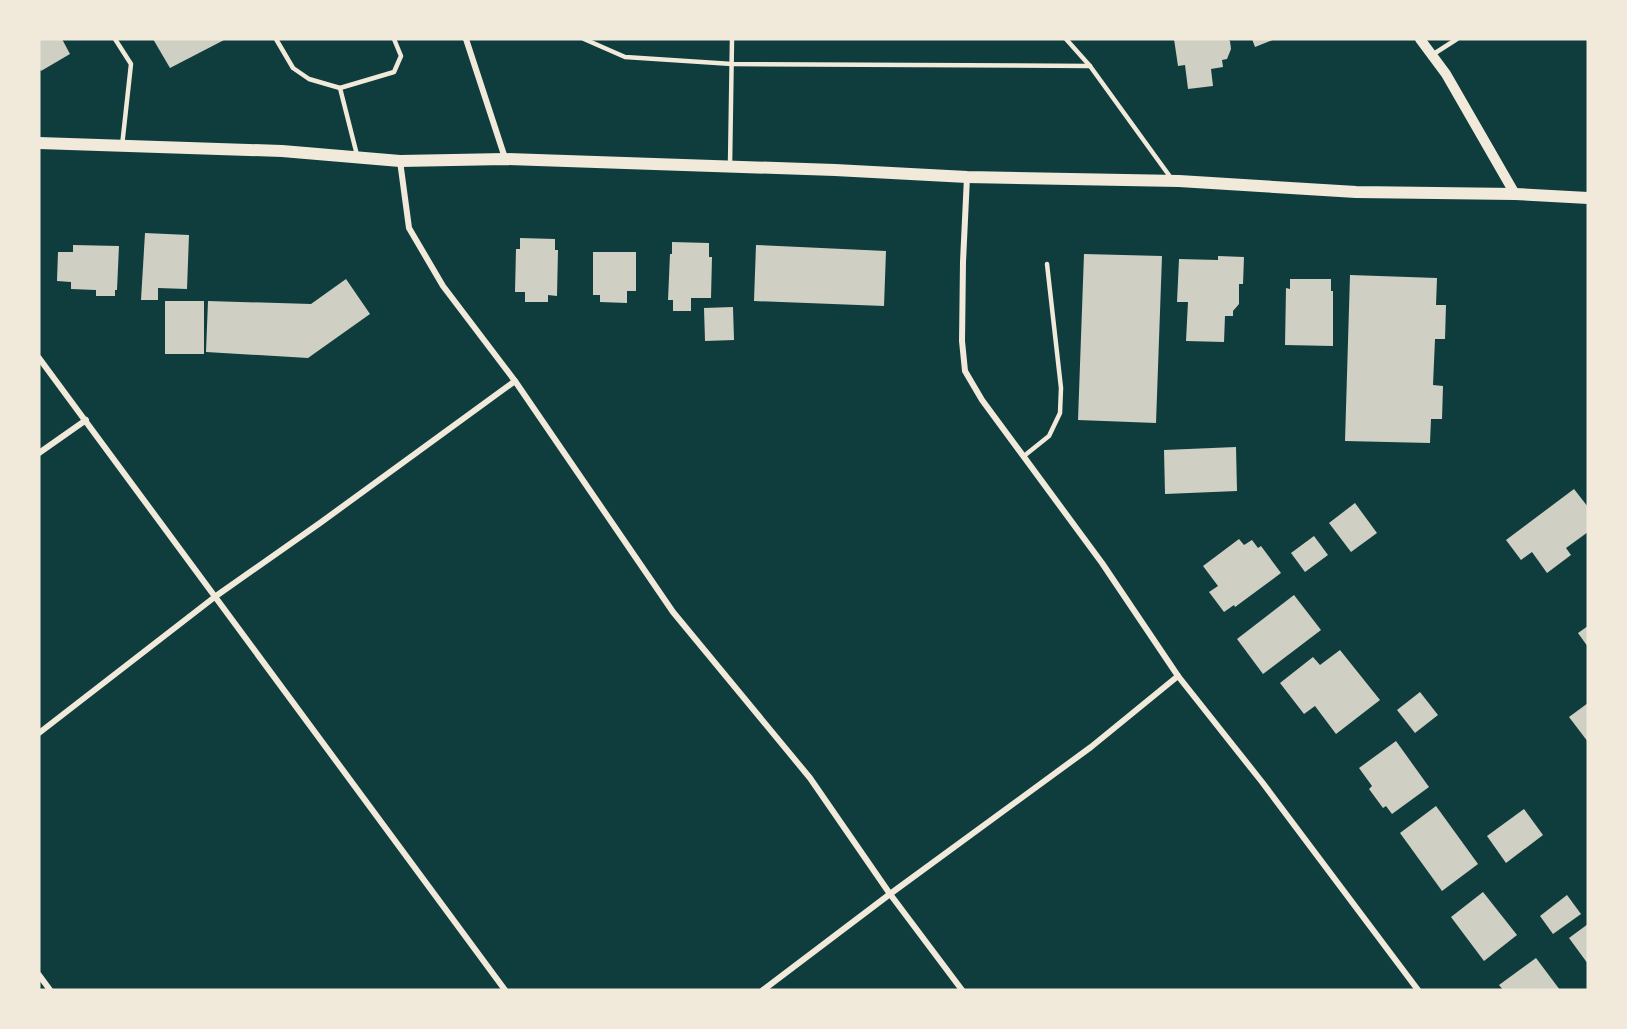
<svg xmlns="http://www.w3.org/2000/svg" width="1627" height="1029" viewBox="0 0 1627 1029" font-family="Arial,sans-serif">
<rect width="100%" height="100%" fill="#0f3d3e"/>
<g fill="#cfcfc3">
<path d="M 39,39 L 62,39 L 70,54 L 41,71 L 39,68 Z"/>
<path d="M 153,39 L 226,39 L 170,68 Z"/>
<path d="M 1174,39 L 1227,39 L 1230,41 L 1231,49 L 1227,59 L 1222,60 L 1223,67 L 1211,69 L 1213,86 L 1188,89 L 1185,65 L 1178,66 Z"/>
<path d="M 1252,39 L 1275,39 L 1255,47 Z"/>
<path d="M 145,233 L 189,235 L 187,289 L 158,288 L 158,300 L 141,300 Z"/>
<path d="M 520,238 L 555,239 L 555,250 L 558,250 L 557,296 L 548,295 L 548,302 L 525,302 L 525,292 L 515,292 L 516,249 L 520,249 Z"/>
<path d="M 672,242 L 709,243 L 709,257 L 712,257 L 711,298 L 691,298 L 691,311 L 673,311 L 673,300 L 668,300 L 670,254 L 672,254 Z"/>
<path d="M 73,245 L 119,246 L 117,290 L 115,290 L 115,296 L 96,296 L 96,290 L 71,289 L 71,282 L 57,281 L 58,252 L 73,252 Z"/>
<path d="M 756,245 L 886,251 L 884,306 L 754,301 Z"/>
<path d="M 593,252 L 636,252 L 636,291 L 627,291 L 627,303 L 600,302 L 600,295 L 593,295 Z"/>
<path d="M 1084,254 L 1162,256 L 1156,423 L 1078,420 Z"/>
<path d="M 1218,256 L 1244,257 L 1243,284 L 1239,284 L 1239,304 L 1233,311 L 1233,316 L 1225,316 L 1224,342 L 1186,341 L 1188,302 L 1177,302 L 1179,259 L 1218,260 Z"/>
<path d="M 1350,275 L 1437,278 L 1436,305 L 1446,305 L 1445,339 L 1435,339 L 1433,385 L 1443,386 L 1442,419 L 1431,419 L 1430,443 L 1345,441 Z"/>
<path d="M 346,279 L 370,314 L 308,358 L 206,352 L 208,301 L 311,304 Z"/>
<path d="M 1290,279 L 1331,279 L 1331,291 L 1333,291 L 1333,346 L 1285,345 L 1286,288 L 1290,289 Z"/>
<rect x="165" y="301" width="39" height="53"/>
<path d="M 733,307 L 734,340 L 705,341 L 704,308 Z"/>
<path d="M 1236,447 L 1237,491 L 1165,494 L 1164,450 Z"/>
<path d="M 1574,489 L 1588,507 L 1588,532 L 1566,548 L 1571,555 L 1547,573 L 1532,552 L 1521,560 L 1506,540 Z"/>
<path d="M 1355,503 L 1377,533 L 1351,552 L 1329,523 Z"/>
<path d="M 1314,536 L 1328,555 L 1305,572 L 1291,553 Z"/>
<path d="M 1239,539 L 1244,545 L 1252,540 L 1258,548 L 1261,546 L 1281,573 L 1235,607 L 1234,605 L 1224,612 L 1209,592 L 1218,586 L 1203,566 Z"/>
<path d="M 1294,595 L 1321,630 L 1263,674 L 1237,639 Z"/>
<path d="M 1588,626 L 1588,647 L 1578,633 Z"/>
<path d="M 1340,650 L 1380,700 L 1336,734 L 1315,706 L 1304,714 L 1280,683 L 1313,657 L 1320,665 Z"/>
<path d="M 1420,692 L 1438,715 L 1415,733 L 1397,710 Z"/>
<path d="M 1588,703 L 1588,742 L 1569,717 Z"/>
<path d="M 1396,741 L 1429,787 L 1392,814 L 1386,806 L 1383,808 L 1369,789 L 1372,786 L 1359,768 Z"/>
<path d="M 1436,806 L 1478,864 L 1442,891 L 1400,833 Z"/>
<path d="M 1524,809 L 1543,835 L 1506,863 L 1487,836 Z"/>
<path d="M 1483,892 L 1517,935 L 1484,961 L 1451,917 Z"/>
<path d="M 1567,895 L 1581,914 L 1553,934 L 1540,916 Z"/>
<path d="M 1588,924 L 1588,964 L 1569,938 Z"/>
<path d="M 1536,958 L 1560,990 L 1503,990 L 1499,985 Z"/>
</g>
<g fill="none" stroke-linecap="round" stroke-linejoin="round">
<g stroke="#f1e9da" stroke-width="4.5">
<path d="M 115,39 L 131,64 L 122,146"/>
<path d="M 276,39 L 293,68 L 309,79 L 340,88"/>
<path d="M 584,39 L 625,57 L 732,64 L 1090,66"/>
<path d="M 1066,39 L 1090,66 L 1171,178"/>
<path d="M 1432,55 L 1457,39"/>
<path d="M 357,155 L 340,88 L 394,72 L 401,56 L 394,39"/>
<path d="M 730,165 L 732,39"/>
<path d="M 1024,456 L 1049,436 L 1060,413 L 1061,388 L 1047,264"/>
</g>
<g stroke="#f1e9da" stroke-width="6">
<path d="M 466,39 L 505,158"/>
<path d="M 400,161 L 409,228 L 443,286 L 515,381 L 673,612 L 810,778 L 890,894 L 962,990"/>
<path d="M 967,177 L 963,262 L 962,341 L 965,371 L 982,400 L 1102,563 L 1178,676 L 1262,782 L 1418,990"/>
<path d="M 39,358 L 505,990"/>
<path d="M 39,453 L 86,420"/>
<path d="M 39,733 L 216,596 L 320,523 L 515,381"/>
<path d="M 39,975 L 50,990"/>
<path d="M 763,990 L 890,894 L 1091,747 L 1178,676"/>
</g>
<path stroke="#f1e9da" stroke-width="10" d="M 1420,39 L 1446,74 L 1515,194"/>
<path stroke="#f1e9da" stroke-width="12" d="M 39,143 L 282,151 L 400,161 L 505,159 L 835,170 L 967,177 L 1179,181 L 1356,192 L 1515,194 L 1588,198"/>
</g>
<rect width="1627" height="1029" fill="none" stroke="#f1e9da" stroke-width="81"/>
</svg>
